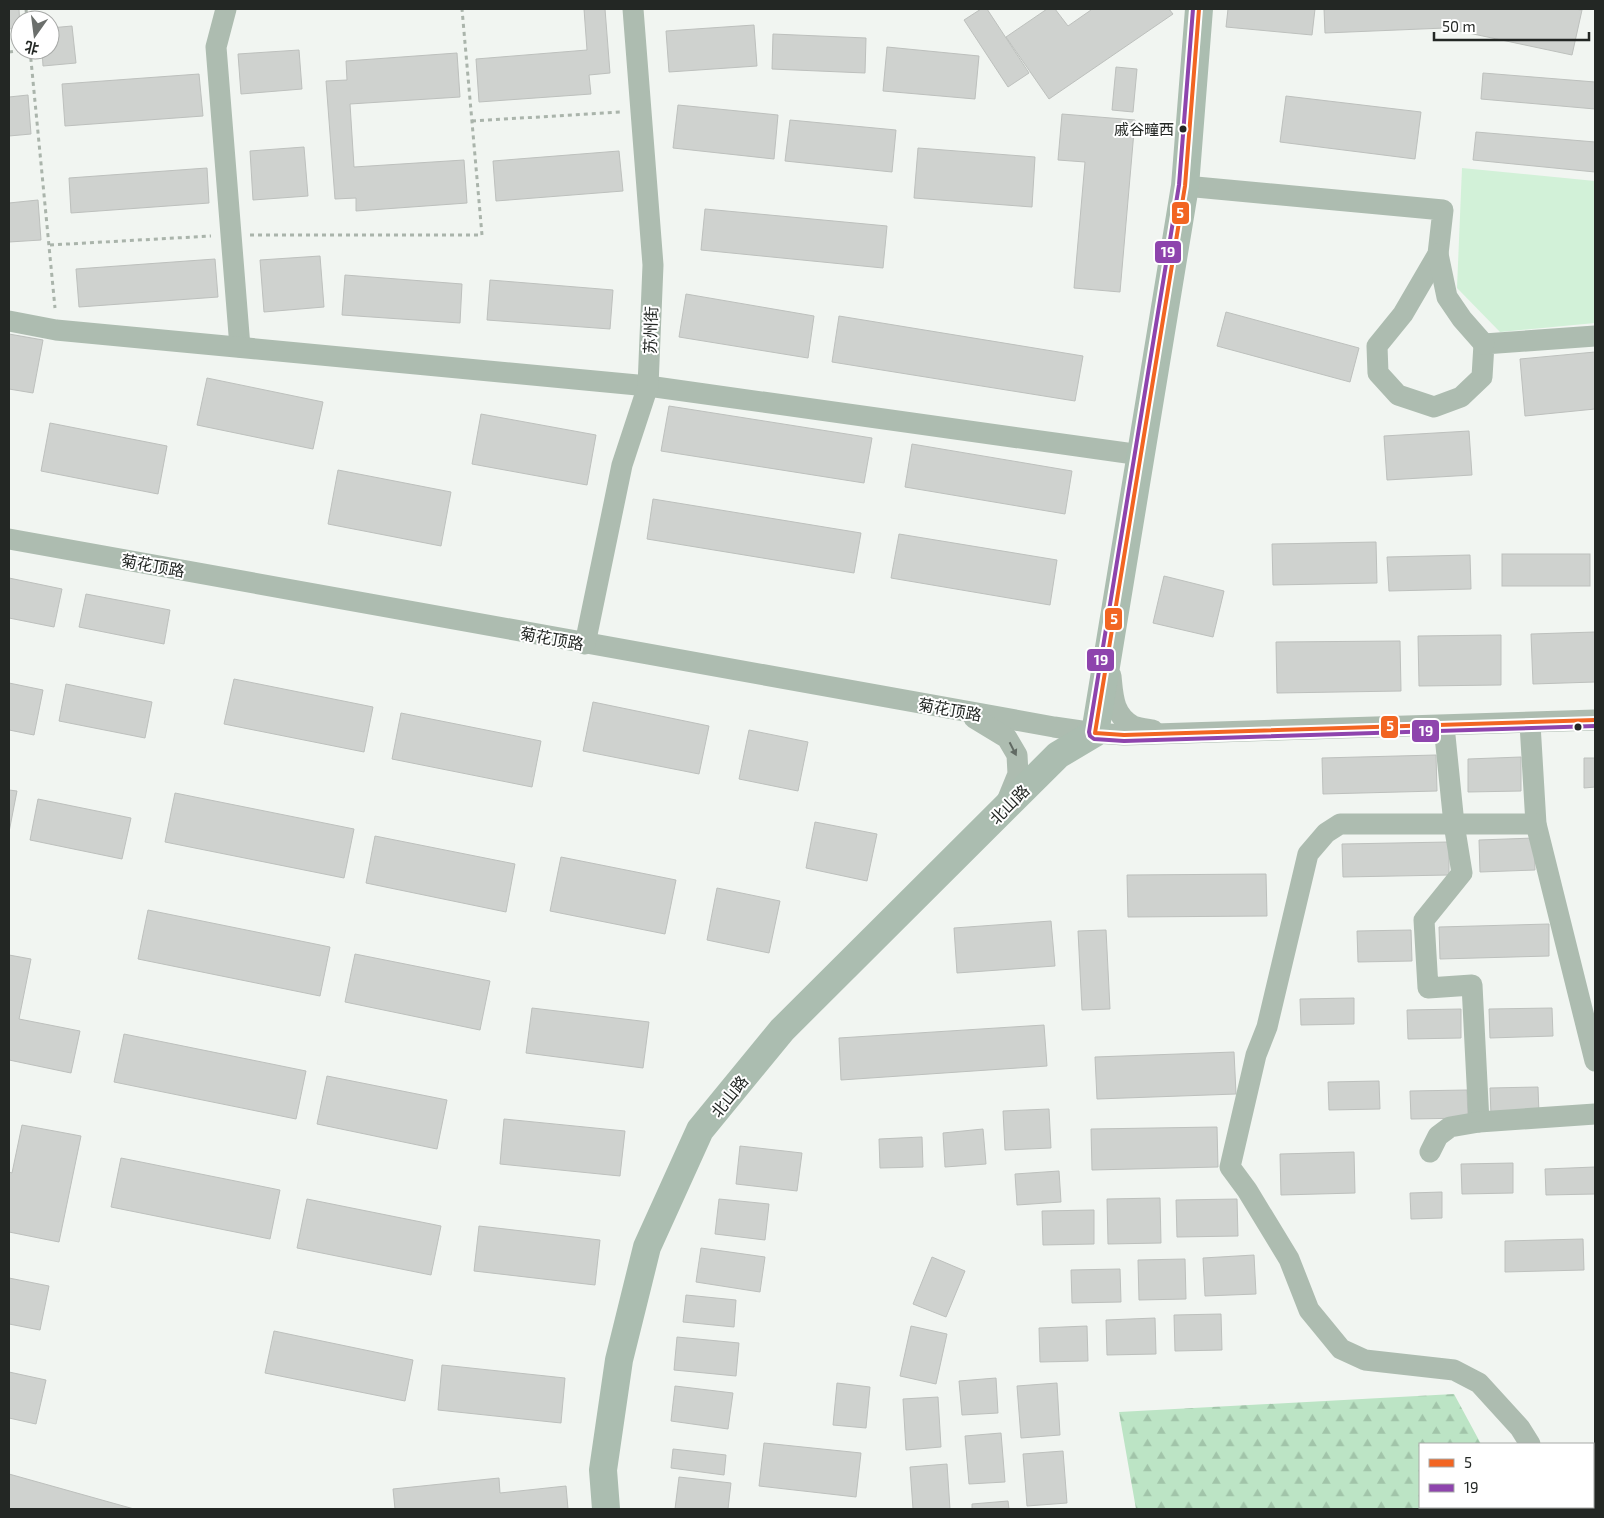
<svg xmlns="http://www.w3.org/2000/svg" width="1604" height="1518" viewBox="0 0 1604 1518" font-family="'Exo 2','Noto Sans SC',sans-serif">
<defs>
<pattern id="forest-firs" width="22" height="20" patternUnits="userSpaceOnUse" patternTransform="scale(1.25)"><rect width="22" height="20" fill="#bce4c5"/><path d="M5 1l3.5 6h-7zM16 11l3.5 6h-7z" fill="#a1c4a9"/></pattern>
</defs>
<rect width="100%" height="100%" fill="#f1f5f1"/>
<path fill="#d2f1d8" d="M 1462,168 L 1595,181 L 1595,323 L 1500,332 L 1457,288 Z"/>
<path fill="url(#forest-firs)" d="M 1454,1394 L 1481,1444 L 1420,1444 L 1420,1507 L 1515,1507 L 1517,1509 L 1136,1509 L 1119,1412 Z"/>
<g fill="#cfd2cf" stroke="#bdc0bd">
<path d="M 9,9 L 19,9 L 20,28 L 9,29 Z"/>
<path d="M 584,9 L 605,9 L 610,73 L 589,75 L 591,94 L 479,102 L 476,59 L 587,50 Z"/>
<path d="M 981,9 L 987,9 L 1029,73 L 1008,87 L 964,20 Z"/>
<path d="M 1047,9 L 1055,9 L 1068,26 L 1091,10 L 1090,9 L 1169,9 L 1173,14 L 1049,99 L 1006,37 Z"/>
<path d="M 1228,9 L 1315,9 L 1312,35 L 1226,27 Z"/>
<path d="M 1324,9 L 1574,9 L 1582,10 L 1572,55 L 1445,28 L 1325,33 Z"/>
<path d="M 754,25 L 757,66 L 669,72 L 666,31 Z"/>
<path d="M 72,26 L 76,63 L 43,66 L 42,50 L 50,50 L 50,28 Z"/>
<path d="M 773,34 L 866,38 L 865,73 L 772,69 Z"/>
<path d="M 887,47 L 979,56 L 975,99 L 883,91 Z"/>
<path d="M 299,50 L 302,89 L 241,94 L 238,54 Z"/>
<path d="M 457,53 L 460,97 L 350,104 L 354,167 L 464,160 L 467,203 L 356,211 L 356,198 L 335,199 L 326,81 L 347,80 L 346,61 Z"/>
<path d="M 1116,67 L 1137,69 L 1133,112 L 1112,110 Z"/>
<path d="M 1483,73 L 1595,82 L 1595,109 L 1481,99 Z"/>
<path d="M 199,74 L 203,116 L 65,126 L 62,84 Z"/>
<path d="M 28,95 L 31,134 L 9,136 L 9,97 Z"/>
<path d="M 1286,96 L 1421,112 L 1415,159 L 1280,142 Z"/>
<path d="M 678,105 L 778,115 L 774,159 L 673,148 Z"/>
<path d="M 1062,114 L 1135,120 L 1120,292 L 1074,288 L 1085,162 L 1058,160 Z"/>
<path d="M 790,120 L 896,130 L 892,172 L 785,161 Z"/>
<path d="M 1476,132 L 1595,142 L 1595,172 L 1473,160 Z"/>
<path d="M 304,147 L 308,196 L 253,200 L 250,151 Z"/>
<path d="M 918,148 L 1035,157 L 1032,207 L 914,198 Z"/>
<path d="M 619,151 L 623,191 L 496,201 L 493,161 Z"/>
<path d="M 207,168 L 209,203 L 71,213 L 69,178 Z"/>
<path d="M 38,200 L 41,240 L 9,242 L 9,203 Z"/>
<path d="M 705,209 L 887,226 L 883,268 L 701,250 Z"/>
<path d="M 320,256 L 324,307 L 264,312 L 260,260 Z"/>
<path d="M 215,259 L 218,297 L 79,307 L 76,269 Z"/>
<path d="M 345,275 L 462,284 L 460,323 L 342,315 Z"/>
<path d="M 490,280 L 613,290 L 610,329 L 487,320 Z"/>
<path d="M 686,294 L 814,316 L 808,358 L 679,337 Z"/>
<path d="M 1226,312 L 1359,348 L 1350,382 L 1217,346 Z"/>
<path d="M 839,316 L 1083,356 L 1075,401 L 832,362 Z"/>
<path d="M 9,334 L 43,340 L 33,393 L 9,389 Z"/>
<path d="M 1595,352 L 1595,409 L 1525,416 L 1520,359 Z"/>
<path d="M 207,378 L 323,402 L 313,449 L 197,425 Z"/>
<path d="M 669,406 L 872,438 L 864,483 L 661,451 Z"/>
<path d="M 481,414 L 596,435 L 587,485 L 472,464 Z"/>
<path d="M 50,423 L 167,446 L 158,494 L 41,471 Z"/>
<path d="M 1469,431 L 1472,475 L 1387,480 L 1384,436 Z"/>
<path d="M 912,444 L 1072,471 L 1065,514 L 905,487 Z"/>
<path d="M 338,470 L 451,492 L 441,546 L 328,524 Z"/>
<path d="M 653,499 L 861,533 L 854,573 L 647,539 Z"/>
<path d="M 899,534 L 1057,560 L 1050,605 L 891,578 Z"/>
<path d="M 1376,542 L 1377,583 L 1273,585 L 1272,544 Z"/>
<rect x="1502" y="554" width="88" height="32"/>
<path d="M 1470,555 L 1471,589 L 1389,591 L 1387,557 Z"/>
<path d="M 1164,576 L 1224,591 L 1213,637 L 1153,623 Z"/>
<path d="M 9,578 L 62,589 L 54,627 L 9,618 Z"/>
<path d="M 86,594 L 170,610 L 164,644 L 79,627 Z"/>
<path d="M 1595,632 L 1595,682 L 1533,684 L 1531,634 Z"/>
<path d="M 1501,635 L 1501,685 L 1419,686 L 1418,636 Z"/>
<path d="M 1400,641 L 1401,691 L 1277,693 L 1276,642 Z"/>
<path d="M 234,679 L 373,707 L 364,752 L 224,724 Z"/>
<path d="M 9,683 L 43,690 L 34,735 L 9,730 Z"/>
<path d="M 66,684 L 152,702 L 145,738 L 59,721 Z"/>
<path d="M 593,702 L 709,726 L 699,774 L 583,751 Z"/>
<path d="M 401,713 L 541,741 L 532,787 L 392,759 Z"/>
<path d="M 749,730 L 808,742 L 798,791 L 739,779 Z"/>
<path d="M 1436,755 L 1437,791 L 1323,794 L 1322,758 Z"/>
<path d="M 1521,757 L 1521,791 L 1468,792 L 1468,759 Z"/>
<path d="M 1584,758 L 1595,758 L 1595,787 L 1584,788 Z"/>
<path d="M 9,790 L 17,791 L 9,832 Z"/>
<path d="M 175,793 L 354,829 L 344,878 L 165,842 Z"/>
<path d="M 38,799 L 131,818 L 122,859 L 30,840 Z"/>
<path d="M 815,822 L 877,834 L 867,881 L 806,868 Z"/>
<path d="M 375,836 L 515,864 L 506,912 L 366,883 Z"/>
<path d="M 1534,838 L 1535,870 L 1480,872 L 1479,840 Z"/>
<path d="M 1449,842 L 1449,875 L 1343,877 L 1342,844 Z"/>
<path d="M 561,857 L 676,880 L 665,934 L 550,911 Z"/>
<path d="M 1266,874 L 1267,916 L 1128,917 L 1127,875 Z"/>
<path d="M 717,888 L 780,901 L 769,953 L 707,940 Z"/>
<path d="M 148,910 L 330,947 L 320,996 L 138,959 Z"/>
<path d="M 1051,921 L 1055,966 L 957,973 L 954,928 Z"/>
<path d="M 1549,924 L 1549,956 L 1440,959 L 1439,927 Z"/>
<path d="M 1106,930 L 1110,1009 L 1082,1010 L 1078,931 Z"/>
<path d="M 1411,930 L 1412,961 L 1358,962 L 1357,931 Z"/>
<path d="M 355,954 L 490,981 L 480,1030 L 345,1002 Z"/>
<path d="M 9,955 L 31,959 L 19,1019 L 80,1031 L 71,1073 L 9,1060 Z"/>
<path d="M 1354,998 L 1354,1024 L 1301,1025 L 1300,999 Z"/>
<path d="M 532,1008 L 649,1022 L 643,1068 L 526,1053 Z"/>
<path d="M 1552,1008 L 1553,1036 L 1490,1038 L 1489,1009 Z"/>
<path d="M 1461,1009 L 1461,1038 L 1408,1039 L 1407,1010 Z"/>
<path d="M 1044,1025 L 1047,1066 L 841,1080 L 839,1038 Z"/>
<path d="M 124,1034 L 306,1071 L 296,1119 L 114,1082 Z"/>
<path d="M 1234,1052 L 1236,1094 L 1097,1099 L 1095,1057 Z"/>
<path d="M 327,1076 L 447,1100 L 437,1149 L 317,1124 Z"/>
<path d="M 1379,1081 L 1380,1109 L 1329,1110 L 1328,1082 Z"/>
<path d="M 1538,1087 L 1539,1114 L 1491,1115 L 1490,1088 Z"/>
<path d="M 1467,1090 L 1468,1118 L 1411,1119 L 1410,1091 Z"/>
<path d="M 1049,1109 L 1051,1148 L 1005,1150 L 1003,1111 Z"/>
<path d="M 504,1119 L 625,1131 L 620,1176 L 500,1164 Z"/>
<path d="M 22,1125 L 81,1136 L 59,1242 L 9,1232 L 9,1172 L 12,1173 Z"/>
<path d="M 1217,1127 L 1218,1167 L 1092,1170 L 1091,1129 Z"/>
<path d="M 983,1129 L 986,1164 L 945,1167 L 943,1133 Z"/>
<path d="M 922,1137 L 923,1167 L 880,1168 L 879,1139 Z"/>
<path d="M 740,1146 L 802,1153 L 797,1191 L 736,1184 Z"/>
<path d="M 1354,1152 L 1355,1193 L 1281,1195 L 1280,1154 Z"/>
<path d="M 121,1158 L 280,1190 L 270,1239 L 111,1207 Z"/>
<path d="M 1513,1163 L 1513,1193 L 1462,1194 L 1461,1164 Z"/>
<path d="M 1595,1167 L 1595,1194 L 1546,1195 L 1545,1169 Z"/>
<path d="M 1059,1171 L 1061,1202 L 1017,1205 L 1015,1174 Z"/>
<path d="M 1442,1192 L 1442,1218 L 1411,1219 L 1410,1193 Z"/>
<path d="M 1160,1198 L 1161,1243 L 1108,1244 L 1107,1199 Z"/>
<path d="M 307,1199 L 441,1226 L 431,1275 L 297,1248 Z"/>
<path d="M 719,1199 L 769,1204 L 765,1240 L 715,1234 Z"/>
<path d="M 1237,1199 L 1238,1236 L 1177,1237 L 1176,1200 Z"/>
<path d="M 1094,1210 L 1094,1244 L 1043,1245 L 1042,1211 Z"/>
<path d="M 479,1226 L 600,1240 L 595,1285 L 474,1271 Z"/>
<path d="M 1583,1239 L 1584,1270 L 1505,1272 L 1505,1241 Z"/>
<path d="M 701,1248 L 765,1257 L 760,1292 L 696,1282 Z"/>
<path d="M 1254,1255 L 1256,1294 L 1205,1296 L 1203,1258 Z"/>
<path d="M 932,1257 L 965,1271 L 946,1317 L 913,1304 Z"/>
<path d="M 1185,1259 L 1186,1299 L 1139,1300 L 1138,1260 Z"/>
<path d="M 1120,1269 L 1121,1302 L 1072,1303 L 1071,1270 Z"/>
<path d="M 9,1278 L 49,1286 L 40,1330 L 9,1324 Z"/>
<path d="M 686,1295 L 736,1300 L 734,1327 L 683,1322 Z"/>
<path d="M 1221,1314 L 1222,1350 L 1175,1351 L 1174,1315 Z"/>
<path d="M 1155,1318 L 1156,1354 L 1107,1355 L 1106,1320 Z"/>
<path d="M 911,1326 L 947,1334 L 936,1384 L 900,1376 Z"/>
<path d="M 1087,1326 L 1088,1361 L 1040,1362 L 1039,1328 Z"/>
<path d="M 274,1331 L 413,1360 L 405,1401 L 265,1373 Z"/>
<path d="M 677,1337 L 739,1343 L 736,1376 L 674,1370 Z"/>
<path d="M 442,1365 L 565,1378 L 561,1423 L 438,1410 Z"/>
<path d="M 9,1372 L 46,1380 L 36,1424 L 9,1418 Z"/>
<path d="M 996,1378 L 998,1413 L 962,1415 L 959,1381 Z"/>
<path d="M 837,1383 L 870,1387 L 866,1428 L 833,1425 Z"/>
<path d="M 1057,1383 L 1060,1435 L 1021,1438 L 1017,1386 Z"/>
<path d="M 675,1386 L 733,1393 L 728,1429 L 671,1421 Z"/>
<path d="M 938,1397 L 941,1447 L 906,1450 L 903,1399 Z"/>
<path d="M 1001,1433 L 1005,1482 L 969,1484 L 965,1436 Z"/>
<path d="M 764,1443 L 861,1453 L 856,1497 L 759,1486 Z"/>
<path d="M 673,1449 L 726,1455 L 724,1475 L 671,1468 Z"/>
<path d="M 1063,1451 L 1067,1503 L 1027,1506 L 1023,1454 Z"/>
<path d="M 947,1464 L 950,1509 L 913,1509 L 910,1467 Z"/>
<path d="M 9,1474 L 134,1509 L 9,1509 Z"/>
<path d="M 679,1477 L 731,1483 L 728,1509 L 675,1509 Z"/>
<path d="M 499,1478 L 500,1493 L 566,1486 L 568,1509 L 395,1509 L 393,1489 Z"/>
<path d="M 1008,1501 L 1009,1509 L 972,1509 L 972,1504 Z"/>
</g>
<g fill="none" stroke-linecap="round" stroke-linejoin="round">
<g stroke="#aab4ab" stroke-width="3" stroke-dasharray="4 4" stroke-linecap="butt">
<path d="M 26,9 L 27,20"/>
<path d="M 30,50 L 55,308"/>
<path d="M 9,52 L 23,50"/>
<path d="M 472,121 L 621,112"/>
<path d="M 250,235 L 482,235 L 462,9"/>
<path d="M 50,245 L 211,236"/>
</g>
<g stroke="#adbcb0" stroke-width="21">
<path d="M 226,9 L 216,47 L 240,347"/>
<path d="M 1185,186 L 1443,210 L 1438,254 L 1403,314 L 1377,346 L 1378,373 L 1398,395 L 1434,407 L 1461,397 L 1482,377 L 1484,344 L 1595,336"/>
<path d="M 1438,254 L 1447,297 L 1462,319 L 1484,344"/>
<path d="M 9,321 L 56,330 L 648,386 L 1141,455"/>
<path d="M 9,539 L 1054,727 L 1095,733 L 1124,735 L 1595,720"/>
<path d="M 585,644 L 622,465 L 648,386 L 653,265 L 633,9"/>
<path d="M 1111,676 C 1113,696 1113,715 1133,726 C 1138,728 1147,729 1153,730"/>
<path d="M 974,718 L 1007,738 L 1017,755 L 1018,774 L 1007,801"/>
<path d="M 1530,724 L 1536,824 L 1595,1061"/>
<path d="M 1444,726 L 1454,824 L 1462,873 L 1424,920 L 1428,988 L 1472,985 L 1479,1122"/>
<path d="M 1430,1152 L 1438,1136 L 1450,1127 L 1479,1122 L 1595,1114"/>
<path d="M 1530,1444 L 1520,1428 L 1479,1383 L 1454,1370 L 1365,1360 L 1341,1349 L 1309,1310 L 1289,1259 L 1247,1190 L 1230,1167 L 1256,1055 L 1267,1027 L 1308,854 L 1326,833 L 1340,824 L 1536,824"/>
<path d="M 1568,1507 L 1569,1509"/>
</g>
<path stroke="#abbdb0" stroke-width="28" d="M 606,1509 L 603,1470 L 619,1360 L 647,1247 L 700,1130 L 782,1030 L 1058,755 L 1095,733 L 1185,186 L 1199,9"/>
<g stroke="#fff" stroke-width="8">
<path id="bus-1" d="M 1199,9 L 1185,186 L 1095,733 L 1124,735 L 1595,720"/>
</g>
<g stroke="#fff" stroke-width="8">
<path id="bus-2" d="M 1193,9 L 1179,185 L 1089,732 L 1090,736 L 1094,739 L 1124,741 L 1595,726"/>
</g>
<use href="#bus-1" stroke="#f26522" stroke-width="4"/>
<use href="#bus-2" stroke="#8e44ad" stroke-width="4"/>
</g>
<defs><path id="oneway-solid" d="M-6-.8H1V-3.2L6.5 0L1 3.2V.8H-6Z" transform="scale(1.25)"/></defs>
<use fill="#616a63" href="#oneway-solid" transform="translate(1013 749) rotate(63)"/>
<g fill="#232724" stroke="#fff" stroke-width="2">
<circle cx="1183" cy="129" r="4.5"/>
<circle cx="1578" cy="727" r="4.5"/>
</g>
<g text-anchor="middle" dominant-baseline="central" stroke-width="4" stroke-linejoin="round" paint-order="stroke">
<g font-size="15" fill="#232724" stroke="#fff" text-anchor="end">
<text x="1174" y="129">戚谷疃西</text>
</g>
<g font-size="16" fill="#232724" stroke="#fff">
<text transform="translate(650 330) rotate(-88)">苏州街</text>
<text transform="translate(153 565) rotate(10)">菊花顶路</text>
<text transform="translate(552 638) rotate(10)">菊花顶路</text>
<text transform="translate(950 709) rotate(10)">菊花顶路</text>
<text transform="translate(1009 804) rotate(-45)">北山路</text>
<text transform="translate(729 1096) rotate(-51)">北山路</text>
</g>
</g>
<g stroke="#fff" stroke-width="2">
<rect x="1171" y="201" width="19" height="24" rx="5" fill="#f26522"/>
<rect x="1154" y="240" width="28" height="24" rx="5" fill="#8e44ad"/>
<rect x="1104" y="607" width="19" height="24" rx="5" fill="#f26522"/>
<rect x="1086" y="648" width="29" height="24" rx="5" fill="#8e44ad"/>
<rect x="1380" y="715" width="19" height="24" rx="5" fill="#f26522"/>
<rect x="1411" y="719" width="29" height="24" rx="5" fill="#8e44ad"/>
</g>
<g font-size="14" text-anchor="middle" font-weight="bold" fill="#fff">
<text x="1180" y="218">5</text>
<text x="1168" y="257">19</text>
<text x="1114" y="624">5</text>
<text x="1101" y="665">19</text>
<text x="1390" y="731">5</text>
<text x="1426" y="736">19</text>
</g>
<rect width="1604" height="1518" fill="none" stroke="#232724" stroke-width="20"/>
<rect x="1419" y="1443" width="175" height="65" fill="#ffffff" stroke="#a7a9a7"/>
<rect x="1429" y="1459" width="25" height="8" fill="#f26522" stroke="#a7a9a7"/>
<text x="1464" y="1468" font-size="15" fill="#232724">5</text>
<rect x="1429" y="1484" width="25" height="8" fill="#8e44ad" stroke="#a7a9a7"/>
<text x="1464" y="1493" font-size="15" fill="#232724">19</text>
<g transform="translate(35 35) rotate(194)"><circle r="24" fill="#ffffff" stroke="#a7a9a7"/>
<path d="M0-4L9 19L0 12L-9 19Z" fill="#6b6f6c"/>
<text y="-8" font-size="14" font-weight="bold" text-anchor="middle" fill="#232724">北</text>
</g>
<path d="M1434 32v8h155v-8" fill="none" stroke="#232724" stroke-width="2.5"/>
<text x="1442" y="32" font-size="15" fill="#232724" stroke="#ffffff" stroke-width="4" paint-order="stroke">50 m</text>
</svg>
